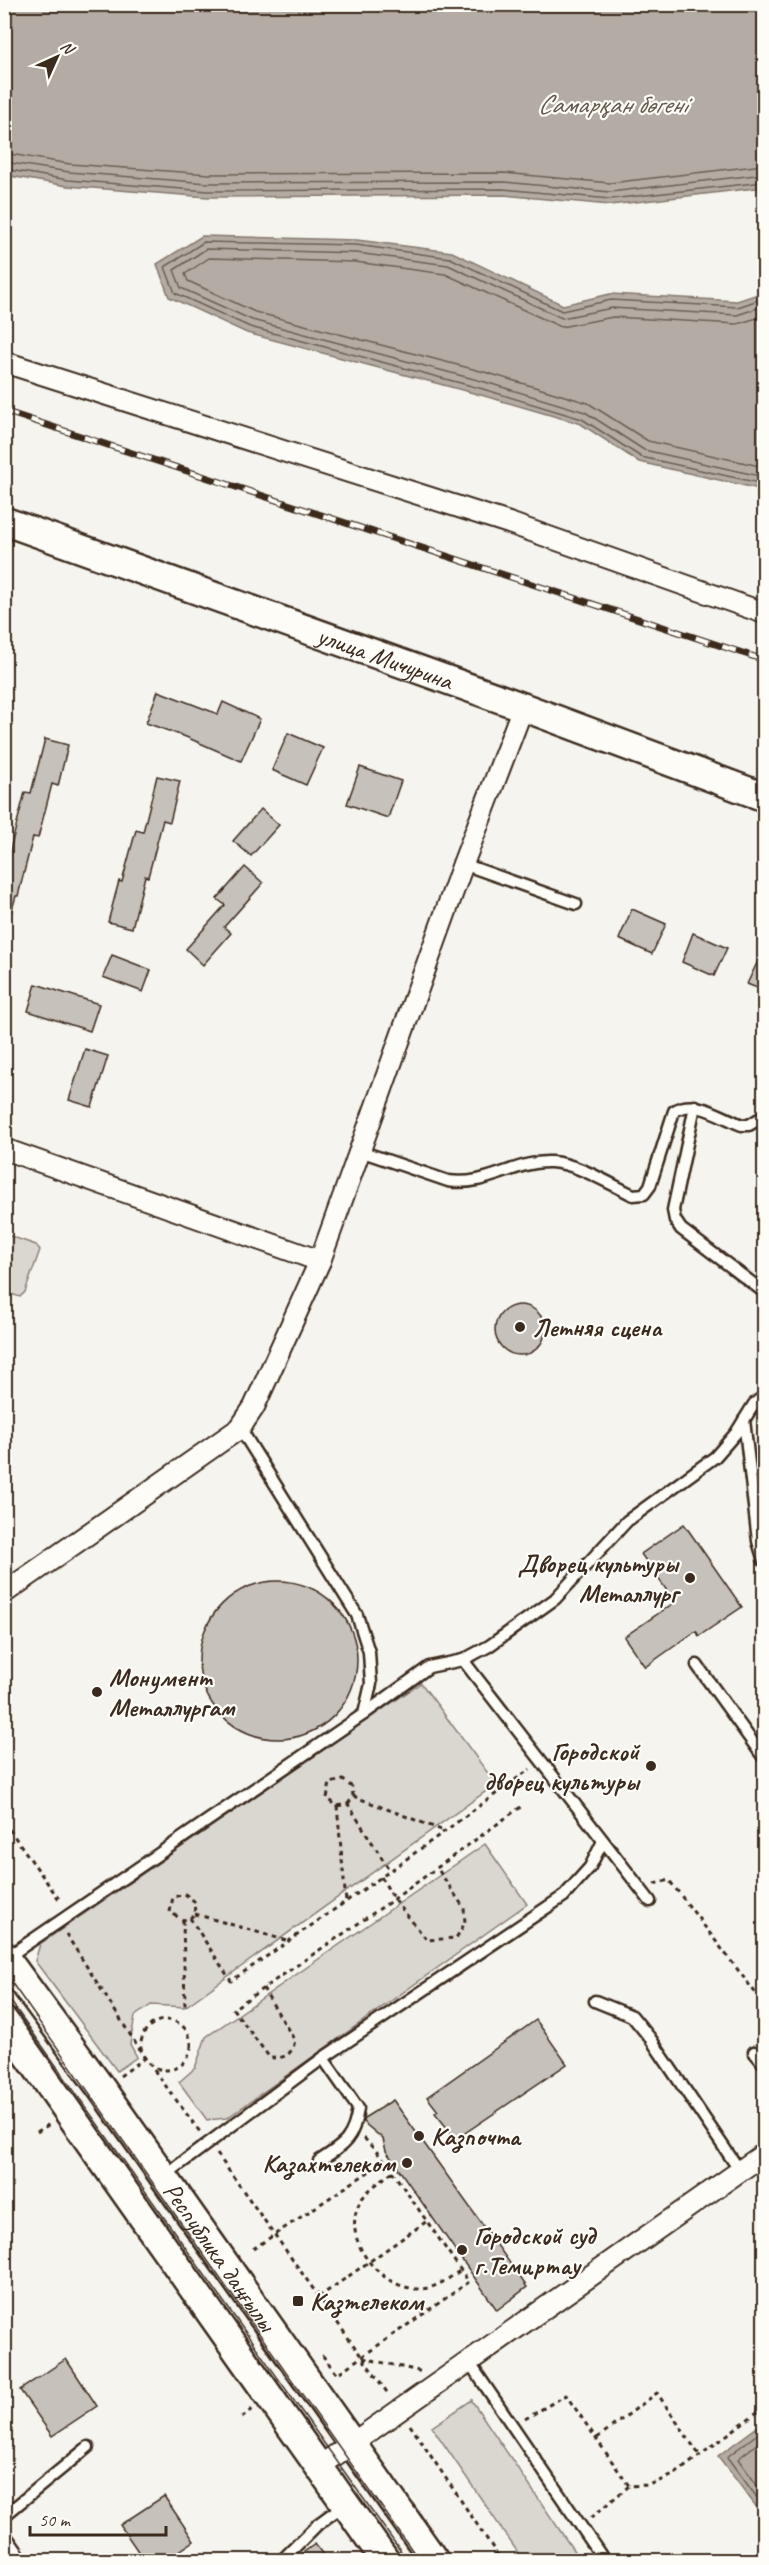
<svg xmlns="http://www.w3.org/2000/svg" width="769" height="2565" viewBox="0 0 769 2565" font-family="Caveat,sans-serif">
<rect width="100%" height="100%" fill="#f5f4ee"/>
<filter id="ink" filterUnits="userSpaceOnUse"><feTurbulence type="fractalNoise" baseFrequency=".0167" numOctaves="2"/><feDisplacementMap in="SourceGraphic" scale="12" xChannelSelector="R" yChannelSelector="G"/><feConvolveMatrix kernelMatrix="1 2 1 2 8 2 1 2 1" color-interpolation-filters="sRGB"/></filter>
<g filter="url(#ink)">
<g fill="#dad6d0" stroke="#8a8077" stroke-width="1.5">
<path d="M 4,1234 L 36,1245 L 40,1250 L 25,1292 L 20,1297 L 5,1292 Z"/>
<path d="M 421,1683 L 496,1784 L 185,2007 L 151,2005 L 135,2016 L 130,2044 L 137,2057 L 117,2071 L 35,1961 L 40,1944 Z"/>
<path d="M 485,1844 L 527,1904 L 227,2118 L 207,2120 L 179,2082 L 195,2068 L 206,2037 Z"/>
<path d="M 472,2400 L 472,2401 L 580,2560 L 523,2560 L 432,2427 Z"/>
</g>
<g fill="#b4aca4" stroke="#84786e" stroke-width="1.5">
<path d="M 4,5 L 764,5 L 764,187 L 610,205 L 503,195 L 208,197 L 67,186 L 5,175 Z"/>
<path d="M 202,236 L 357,240 L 452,252 L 563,305 L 610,294 L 737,301 L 764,292 L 764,490 L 639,462 L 581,424 L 481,395 L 247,333 L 169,297 L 157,264 Z"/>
<path d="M 764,2422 L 764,2517 L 718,2456 Z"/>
</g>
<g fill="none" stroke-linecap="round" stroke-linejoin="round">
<g stroke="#6b5e54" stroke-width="1.5">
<path d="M 4,153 L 70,164 L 209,174 L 504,173 L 610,183 L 764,165"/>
<path d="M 4,162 L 69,172 L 208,183 L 504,182 L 610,192 L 764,174"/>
<path d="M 4,169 L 68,180 L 208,191 L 503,189 L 610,199 L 764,182"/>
<path d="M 764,298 L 738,307 L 611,300 L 562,311 L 450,258 L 356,245 L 204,242 L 165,267 L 175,293 L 250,327 L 483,389 L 582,419 L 641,457 L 764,484"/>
<path d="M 764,306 L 737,315 L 612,308 L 562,318 L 448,265 L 356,253 L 206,249 L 174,270 L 181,288 L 252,320 L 485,382 L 585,412 L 644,450 L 764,477"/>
<path d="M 764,316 L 737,324 L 613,317 L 561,327 L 445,274 L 355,262 L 209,258 L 185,274 L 188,281 L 255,312 L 488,373 L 588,403 L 648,441 L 764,467"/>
<path d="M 764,2429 L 727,2457 L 764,2507"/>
<path d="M 764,2438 L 738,2459 L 764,2495"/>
</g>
</g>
<g fill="#c7c1bb" stroke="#3b2a1e" stroke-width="1.5">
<path d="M 158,691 L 218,714 L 223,702 L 260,719 L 241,761 L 186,737 L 146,723 Z"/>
<path d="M 288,733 L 323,748 L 306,785 L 272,770 Z"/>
<path d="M 45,739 L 68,745 L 58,786 L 52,784 L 38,838 L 33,837 L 18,896 L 16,896 L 8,923 L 4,922 L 4,849 L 10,850 L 25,792 L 31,793 Z"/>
<path d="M 360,767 L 401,781 L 388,818 L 347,804 Z"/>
<path d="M 157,776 L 180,781 L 170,822 L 163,820 L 148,877 L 145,876 L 132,928 L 108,922 L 119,881 L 122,882 L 136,830 L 143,832 Z"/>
<path d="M 261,809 L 279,825 L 251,856 L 233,841 Z"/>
<path d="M 245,867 L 263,883 L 224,927 L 231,933 L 203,965 L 186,949 L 225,905 L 217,899 Z"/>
<path d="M 632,909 L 666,924 L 652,954 L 619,939 Z"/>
<path d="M 693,933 L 727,948 L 714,976 L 682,962 Z"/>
<path d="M 765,946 L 765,991 L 747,984 Z"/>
<path d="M 112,955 L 151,970 L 143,992 L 103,977 Z"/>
<path d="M 36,984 L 99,1004 L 90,1031 L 28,1011 Z"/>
<path d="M 85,1049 L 108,1056 L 92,1107 L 69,1100 Z"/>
<circle cx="520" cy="1330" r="25"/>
<path d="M 684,1524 L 742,1607 L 699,1636 L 696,1631 L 645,1667 L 624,1637 L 675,1602 L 641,1554 Z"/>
<circle cx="278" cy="1660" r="79"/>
<path d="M 536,2020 L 567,2064 L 456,2139 L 435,2113 L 438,2111 L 427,2097 Z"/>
<path d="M 393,2100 L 527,2287 L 497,2310 L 386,2151 L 383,2139 L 363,2122 L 364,2118 Z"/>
<path d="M 66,2359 L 97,2406 L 52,2436 L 20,2390 Z"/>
<path d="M 164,2496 L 194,2541 L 166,2560 L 144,2560 L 120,2525 Z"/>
<path d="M 315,2544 L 327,2560 L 292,2560 L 294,2559 Z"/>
</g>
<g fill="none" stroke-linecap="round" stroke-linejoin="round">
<g stroke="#3b2a1e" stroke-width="15">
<g id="lane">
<path d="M 463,864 L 576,904"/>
<path d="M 695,1106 L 673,1210 L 675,1220 L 681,1229 L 764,1292"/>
<path d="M 360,1151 L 448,1181 C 487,1187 517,1160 551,1162 C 576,1163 610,1184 633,1195 L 644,1194 L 650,1186 L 674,1111 C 695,1098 721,1117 742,1125 L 749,1125 L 764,1116"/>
<path d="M 744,1420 L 758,1541 L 764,1561"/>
<path d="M 240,1428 L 357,1615 L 369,1652 L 371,1684 L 364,1714"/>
<path d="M 463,1660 L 650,1901"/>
<path d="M 697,1665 L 764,1758"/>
<path d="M 6,1958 L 364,1714 L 429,1667 L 463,1660 L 489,1646 L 555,1599 L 627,1521 L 715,1457 L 736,1433 L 754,1404 L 764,1396"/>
<path d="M 595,2001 L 632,2016 L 650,2038 L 740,2171"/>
<path d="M 754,2052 L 764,2064"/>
<path d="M 319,2161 C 344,2145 354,2139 358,2108 L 323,2058"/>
<path d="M 164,2176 L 323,2058 L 564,1896 L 590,1867 L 603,1841"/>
<path d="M 469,2362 L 604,2560"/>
<path d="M 4,2516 L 88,2447"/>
<path d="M 4,2533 L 23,2560"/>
<path d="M 282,2560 L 318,2524 L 344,2505"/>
</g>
</g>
<g stroke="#3b2a1e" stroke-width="24">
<g id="street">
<path d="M 4,362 L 509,523 L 764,613"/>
<path d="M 4,1149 L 320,1261"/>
<path d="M 4,1593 L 240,1428 L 254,1407 L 320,1261 L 463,864 L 523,707"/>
<path d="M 320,2466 L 764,2154"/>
</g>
</g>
<g stroke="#3b2a1e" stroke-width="32">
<g id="secondary">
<path id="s1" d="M 4,521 L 523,707 L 764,797"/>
<path id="s2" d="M 4,1956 L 101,2088 L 434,2560"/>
<path d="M 4,2021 L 385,2560"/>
</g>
</g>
<g stroke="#3b2a1e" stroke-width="3" stroke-dasharray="4.5 4.5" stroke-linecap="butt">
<path d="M 353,1796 L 444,1831"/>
<path d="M 348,1804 L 353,1796 L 352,1787 L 343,1780 L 330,1783 L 327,1798 L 337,1806 L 348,1804 L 390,1871"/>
<path d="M 337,1806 L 346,1902"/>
<path d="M 4,1822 L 61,1902"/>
<path d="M 381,1877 L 394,1899 L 427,1940 L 456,1938 L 465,1923 L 464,1908 L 437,1868"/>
<path d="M 654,1884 L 669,1880 L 764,2004"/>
<path d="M 195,1914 L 288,1941"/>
<path d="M 190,1918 L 195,1914 L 194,1901 L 185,1894 L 173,1897 L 170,1912 L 183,1920 L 190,1918 L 231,1981 L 390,1871 L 530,1769"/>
<path d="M 183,1920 L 185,2007"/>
<path d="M 66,1934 L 145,2058 L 200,2132"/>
<path d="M 263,1988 L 295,2041 C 291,2056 285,2058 270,2058 L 233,2009 L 394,1899 L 522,1806"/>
<circle cx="166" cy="2045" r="25"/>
<path d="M 120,2076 L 145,2058"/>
<path d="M 4,2096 L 10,2093"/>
<path d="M 37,2132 L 51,2123"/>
<path d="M 364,2138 L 385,2161"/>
<path d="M 217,2154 L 389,2395"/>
<path d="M 392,2172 C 381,2181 365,2191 359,2204 C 341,2241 381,2289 419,2289 C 435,2289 448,2279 461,2270"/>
<path d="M 253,2249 L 385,2161 L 469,2282 L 337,2374 L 323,2356 L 319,2359"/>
<path d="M 319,2297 L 427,2221"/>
<path d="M 363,2358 L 423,2372"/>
<path d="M 242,2418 L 252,2409"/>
<path d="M 525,2419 L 566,2395 L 629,2486 L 649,2485 L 674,2475 L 764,2407"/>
<path d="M 410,2425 L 501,2560"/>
<path d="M 597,2438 L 657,2393 L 700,2456"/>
<path d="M 591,2518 L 629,2486"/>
</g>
<use href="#lane" stroke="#fdfcf7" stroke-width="10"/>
<use href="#street" stroke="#fdfcf7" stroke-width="20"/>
<use href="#secondary" stroke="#fdfcf7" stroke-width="27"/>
<g stroke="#3b2a1e" stroke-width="1.5">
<path d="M 4,1972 L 419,2560"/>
<path d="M 4,1992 L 407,2560"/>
</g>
<g stroke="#3b2a1e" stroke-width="7">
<path id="rail" d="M 4,411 L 764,660"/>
</g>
<use href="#rail" stroke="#fdfcf7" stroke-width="4.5" stroke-dasharray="14" stroke-linecap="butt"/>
</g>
</g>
<g fill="#3b2a1e" stroke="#fdfcf7" stroke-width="2">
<circle cx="520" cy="1327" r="6"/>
<circle cx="690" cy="1578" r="6"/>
<circle cx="97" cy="1692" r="6"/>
<circle cx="651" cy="1766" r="6"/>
<circle cx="419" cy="2136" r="6"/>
<circle cx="407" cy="2163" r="6"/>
<circle cx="462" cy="2250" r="6"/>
<rect x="292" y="2295" width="12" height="12" rx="3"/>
</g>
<g text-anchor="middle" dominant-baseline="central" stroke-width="4.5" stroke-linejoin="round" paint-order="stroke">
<g font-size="26" fill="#3b2a1e" stroke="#fdfcf7">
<text stroke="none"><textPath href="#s1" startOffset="405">улица Мичурина</textPath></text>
<text stroke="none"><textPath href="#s2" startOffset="370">Республика даңғылы</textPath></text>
</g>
<g font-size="26" font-weight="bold" fill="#3b2a1e" stroke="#fdfcf7" text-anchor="start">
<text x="532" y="1327">Летняя сцена</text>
<text x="678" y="1563" text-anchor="end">Дворец культуры<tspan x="678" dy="30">Металлург</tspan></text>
<text x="109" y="1677">Монумент<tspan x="109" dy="30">Металлургам</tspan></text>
<text x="639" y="1751" text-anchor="end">Городской<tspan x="639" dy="30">дворец культуры</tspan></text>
<text x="431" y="2136">Казпочта</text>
<text x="395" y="2163" text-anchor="end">Казахтелеком</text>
<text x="474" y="2235">Городской суд<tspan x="474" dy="30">г.Темиртау</tspan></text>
<text x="310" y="2301">Казтелеком</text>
</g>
<g font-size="27" font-style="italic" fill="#65584d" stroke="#fdfcf7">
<text x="612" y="104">Самарқан бөгені</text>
</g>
</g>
<rect width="769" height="2565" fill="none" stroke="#fdfcf7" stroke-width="24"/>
<rect x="12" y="12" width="745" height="2541" fill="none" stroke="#3b2a1e" stroke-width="2" filter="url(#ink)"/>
<g transform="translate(57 57) rotate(45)" stroke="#fdfcf7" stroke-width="4.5" paint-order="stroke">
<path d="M0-4.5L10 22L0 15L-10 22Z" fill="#3b2a1e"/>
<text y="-9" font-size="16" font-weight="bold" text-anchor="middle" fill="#3b2a1e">N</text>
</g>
<path d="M30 2526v9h136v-9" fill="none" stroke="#3b2a1e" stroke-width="3"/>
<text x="39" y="2526" font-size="18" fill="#3b2a1e" stroke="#fdfcf7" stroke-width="4.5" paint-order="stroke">50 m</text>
</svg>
